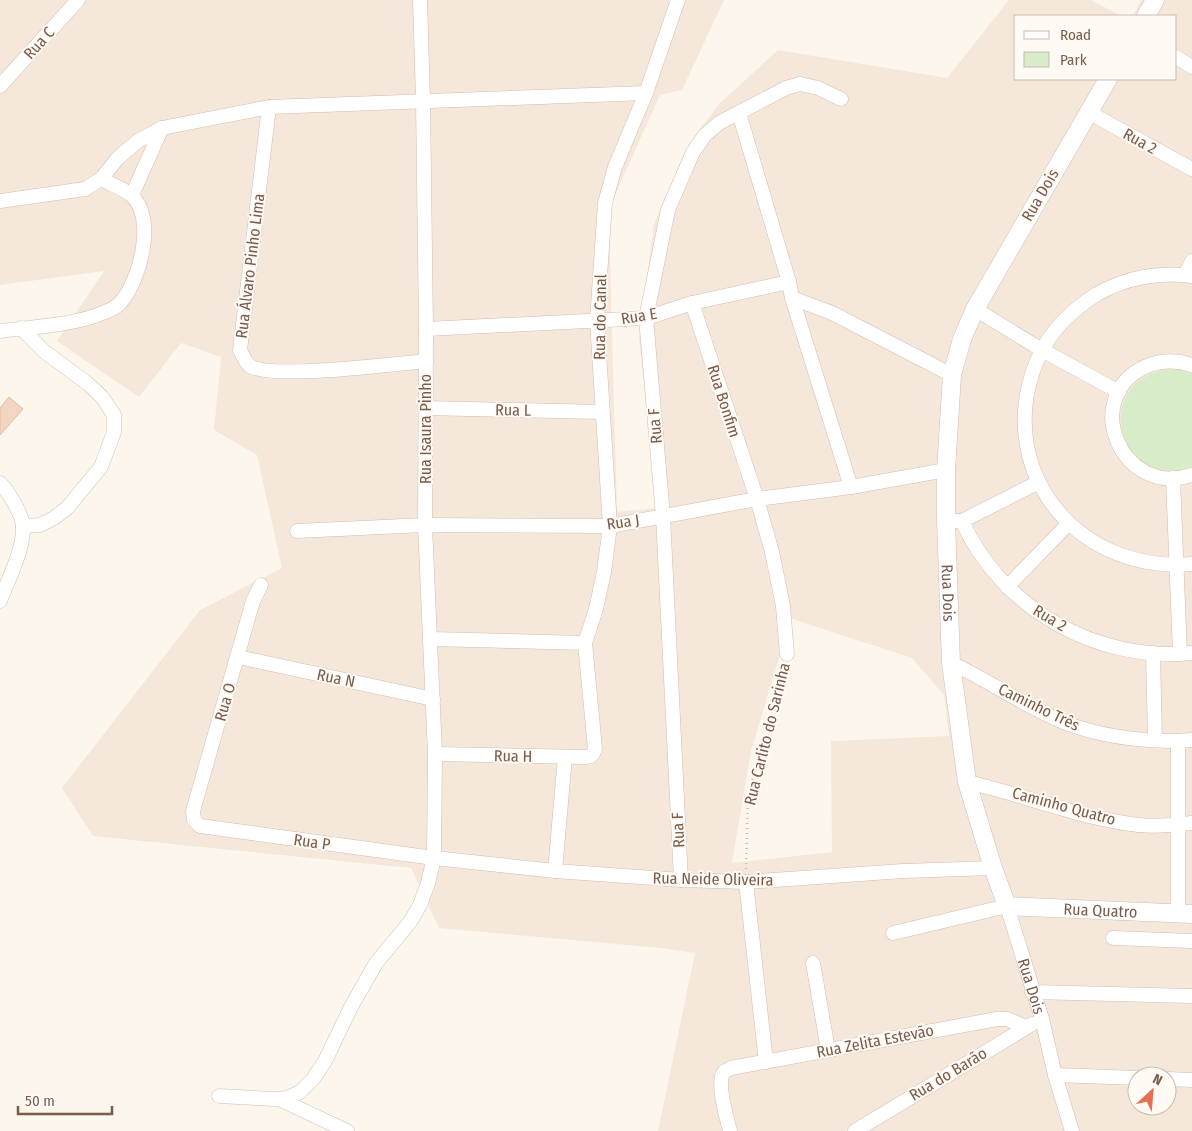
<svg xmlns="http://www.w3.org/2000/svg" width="1192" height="1131" viewBox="0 0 1192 1131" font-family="'Fira Sans Condensed',sans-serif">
<rect width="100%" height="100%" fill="#fdf6ec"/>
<path fill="#f5e8da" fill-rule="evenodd" d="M 0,0 L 724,0 L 682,90 L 660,95 L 611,204 L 610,260 L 617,512 L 656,508 L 639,337 L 654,224 L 688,145 L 720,103 L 778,50 L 947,78 L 1009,0 L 1091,0 L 1121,16 L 1016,16 L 1016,79 L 1176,79 L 1176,16 L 1133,16 L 1141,0 L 1192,0 L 1192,1131 L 658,1131 L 695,953 L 661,948 L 439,928 L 411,868 L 93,836 L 62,788 L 200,610 L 282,568 L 257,455 L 214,430 L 221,357 L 181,343 L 139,397 L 57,341 L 104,271 L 0,285 ZM 777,614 L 912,658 L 944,695 L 949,736 L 831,741 L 832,852 L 732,863 L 751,751 L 780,655 ZM 1137,1076 L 1167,1076 L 1167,1106 L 1137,1106 Z"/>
<path fill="#d8ecc9" d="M 1170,369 L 1182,370 L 1192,373 L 1192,467 C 1119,493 1087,380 1170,369 Z"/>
<path fill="#f3d5c3" stroke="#e6bba3" d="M 9,397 L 23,409 L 0,435 L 0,408 Z"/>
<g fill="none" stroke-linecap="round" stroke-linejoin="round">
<g stroke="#d1beb0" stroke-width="15">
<g id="minor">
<path d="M 1176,57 L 1192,67"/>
<path d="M 0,86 L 78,0"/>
<path d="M 269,107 L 240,350 C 243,356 245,362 250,366 C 272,380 395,364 426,361"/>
<path d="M 1088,112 L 1192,169"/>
<path d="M 739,113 L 789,282 L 792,298 L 851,487"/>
<path d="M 132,195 L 162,128"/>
<path d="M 0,201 L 85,189 L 101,179 L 117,159 L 127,150 L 138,141 L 162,128 L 269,107 L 646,93"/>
<path d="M 1185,275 L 1192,261"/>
<path d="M 1192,276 C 1160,271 1125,278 1097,294 C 1068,312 1044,338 1033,371 C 997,478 1083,574 1192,564"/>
<path d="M 792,298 L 832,313 L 952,375"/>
<path d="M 692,303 L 757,499 L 772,552 L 783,606 L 787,654"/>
<path d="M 975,309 L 1042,350 L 1119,392"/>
<path d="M 21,328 L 45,352 L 87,383 L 102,397 L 114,415 L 114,432 L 101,467 L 67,508 L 54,518 L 40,525 L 23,526"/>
<path d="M 426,329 L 646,318 L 692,303 L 789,282"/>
<path d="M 0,331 C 32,327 77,325 105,312 C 110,310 118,306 121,302 C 140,280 157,217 131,195 C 123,188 110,184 101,179"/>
<path d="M 1192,365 C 1177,360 1162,360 1147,366 C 1079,395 1120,499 1192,475"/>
<path d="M 425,408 L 602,412"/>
<path d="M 1173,478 L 1180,654"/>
<path d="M 0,483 C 8,491 23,515 23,527 C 24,549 8,580 0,601"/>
<path d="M 946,521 L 962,521 C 1002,609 1096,662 1192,653"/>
<path d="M 962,521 L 1039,482"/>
<path d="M 297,531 L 425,525 L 610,526 L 757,499 L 851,487 L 946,470"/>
<path d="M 261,585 L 253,601 L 193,811 L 194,820 L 200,826 L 434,858 L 555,871 L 681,880 L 746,882 L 903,871 L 993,868"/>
<path d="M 1007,587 L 1069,523"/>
<path d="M 431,639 L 585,643"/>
<path d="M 1153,653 L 1155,740"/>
<path d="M 238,657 L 433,699"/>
<path d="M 951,663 C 992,682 1030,710 1074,726 C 1109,738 1155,743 1192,740"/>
<path d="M 435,754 L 585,757 C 591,757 593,755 595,749 L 585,643 L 596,609 L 604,572 L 610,526 L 597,320 L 605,203 L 615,167 L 646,93 L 678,0"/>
<path d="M 967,782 C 1025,795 1079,818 1138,825 C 1156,827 1175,825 1192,823"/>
<path d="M 555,871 L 565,757"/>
<path d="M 681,880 L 663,516 L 646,318 L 668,210 L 693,152 L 705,135 L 719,123 L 786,88 L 800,84 L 818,88 L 841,99"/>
<path d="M 746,882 L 766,1062"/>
<path d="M 1178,914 L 1178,741"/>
<path id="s1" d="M 893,933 L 1007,906 L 1042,1019 L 1055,1075 L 1072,1131"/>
<path d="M 1113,938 L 1192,941"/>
<path d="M 813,963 L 828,1050"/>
<path d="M 1032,992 L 1192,996"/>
<path d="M 1055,1075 L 1137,1078"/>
<path d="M 1167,1079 L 1192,1080"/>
<path d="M 219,1096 L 274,1099 L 287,1098 L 300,1092 L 313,1079 L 325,1061 L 351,1007 L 376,963 L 410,922 L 420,905 L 428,883 L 434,858 L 435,754 L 425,525 L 426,329 L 423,100 L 420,0"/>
<path d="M 279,1099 L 347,1131"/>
<path d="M 730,1131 C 727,1119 716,1082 724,1072 C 725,1071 730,1069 731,1068 L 997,1019 L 1007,1019 L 1026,1027"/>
<path d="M 855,1131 L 1032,1024"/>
</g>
</g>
<g stroke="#d1beb0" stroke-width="19">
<g id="tertiary">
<path d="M 1146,16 L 1155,0"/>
<path id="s2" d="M 1108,79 L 975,309 L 962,339 L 952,375 L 946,470 L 946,521 L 951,663 L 967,782 L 993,868 L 1007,906 L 1192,914"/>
</g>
</g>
<path stroke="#d9b8a5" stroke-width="2.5" stroke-dasharray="1 4" stroke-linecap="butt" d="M 746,869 L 748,796 L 784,665"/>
<use href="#minor" stroke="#fff" stroke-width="14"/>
<use href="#tertiary" stroke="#fff" stroke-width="18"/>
</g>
<g text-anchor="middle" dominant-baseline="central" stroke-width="4" stroke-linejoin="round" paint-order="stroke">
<g font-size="16" fill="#7a5c4d" stroke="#fffaf3">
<text transform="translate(39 43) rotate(-48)">Rua C</text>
<text transform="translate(1140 141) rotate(29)">Rua 2</text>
<text transform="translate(1040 195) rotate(-60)">Rua Dois</text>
<text transform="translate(250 266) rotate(-83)">Rua Álvaro Pinho Lima</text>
<text transform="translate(639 316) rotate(-9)">Rua E</text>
<text transform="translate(600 317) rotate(-89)">Rua do Canal</text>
<text transform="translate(724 401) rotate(72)">Rua Bonfim</text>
<text transform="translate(513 410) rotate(1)">Rua L</text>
<text transform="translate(655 426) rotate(-95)">Rua F</text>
<text transform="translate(425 429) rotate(-90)">Rua Isaura Pinho</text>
<text transform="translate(623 522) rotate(-8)">Rua J</text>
<text stroke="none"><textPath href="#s2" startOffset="554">Rua Dois</textPath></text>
<text transform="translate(1050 618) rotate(31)">Rua 2</text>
<text transform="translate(336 678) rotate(12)">Rua N</text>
<text transform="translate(225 702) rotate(-74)">Rua O</text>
<text transform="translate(1039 707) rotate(26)">Caminho Três</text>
<text transform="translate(767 734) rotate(-76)">Rua Carlito do Sarinha</text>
<text transform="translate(513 756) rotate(1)">Rua H</text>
<text transform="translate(1064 806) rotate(15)">Caminho Quatro</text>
<text transform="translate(678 830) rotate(-93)">Rua F</text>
<text transform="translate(312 842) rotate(8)">Rua P</text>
<text transform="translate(713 879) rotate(1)">Rua Neide Oliveira</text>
<text stroke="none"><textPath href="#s2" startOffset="968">Rua Quatro</textPath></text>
<text stroke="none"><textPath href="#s1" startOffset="201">Rua Dois</textPath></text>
<text transform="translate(875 1041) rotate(-11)">Rua Zelita Estevão</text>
<text transform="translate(948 1074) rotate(-31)">Rua do Barão</text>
</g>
</g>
<rect x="1014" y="15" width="162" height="65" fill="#fffaf3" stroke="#cabbb1"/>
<rect x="1024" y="31" width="25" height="8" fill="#ffffff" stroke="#cabbb1"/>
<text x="1060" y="40" font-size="15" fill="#7a5c4d">Road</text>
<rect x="1024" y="52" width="25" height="15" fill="#d8ecc9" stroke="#cabbb1"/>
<text x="1060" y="65" font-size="15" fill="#7a5c4d">Park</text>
<g transform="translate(1152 1091) rotate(26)"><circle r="24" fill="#fffaf3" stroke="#cabbb1"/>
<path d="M0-4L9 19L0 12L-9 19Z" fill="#e76f51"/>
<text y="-8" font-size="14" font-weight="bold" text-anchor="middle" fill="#7a5c4d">N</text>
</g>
<path d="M18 1106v8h94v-8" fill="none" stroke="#7a5c4d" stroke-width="2.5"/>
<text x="25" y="1106" font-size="15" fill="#7a5c4d" stroke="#fffaf3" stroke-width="4" paint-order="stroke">50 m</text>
</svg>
